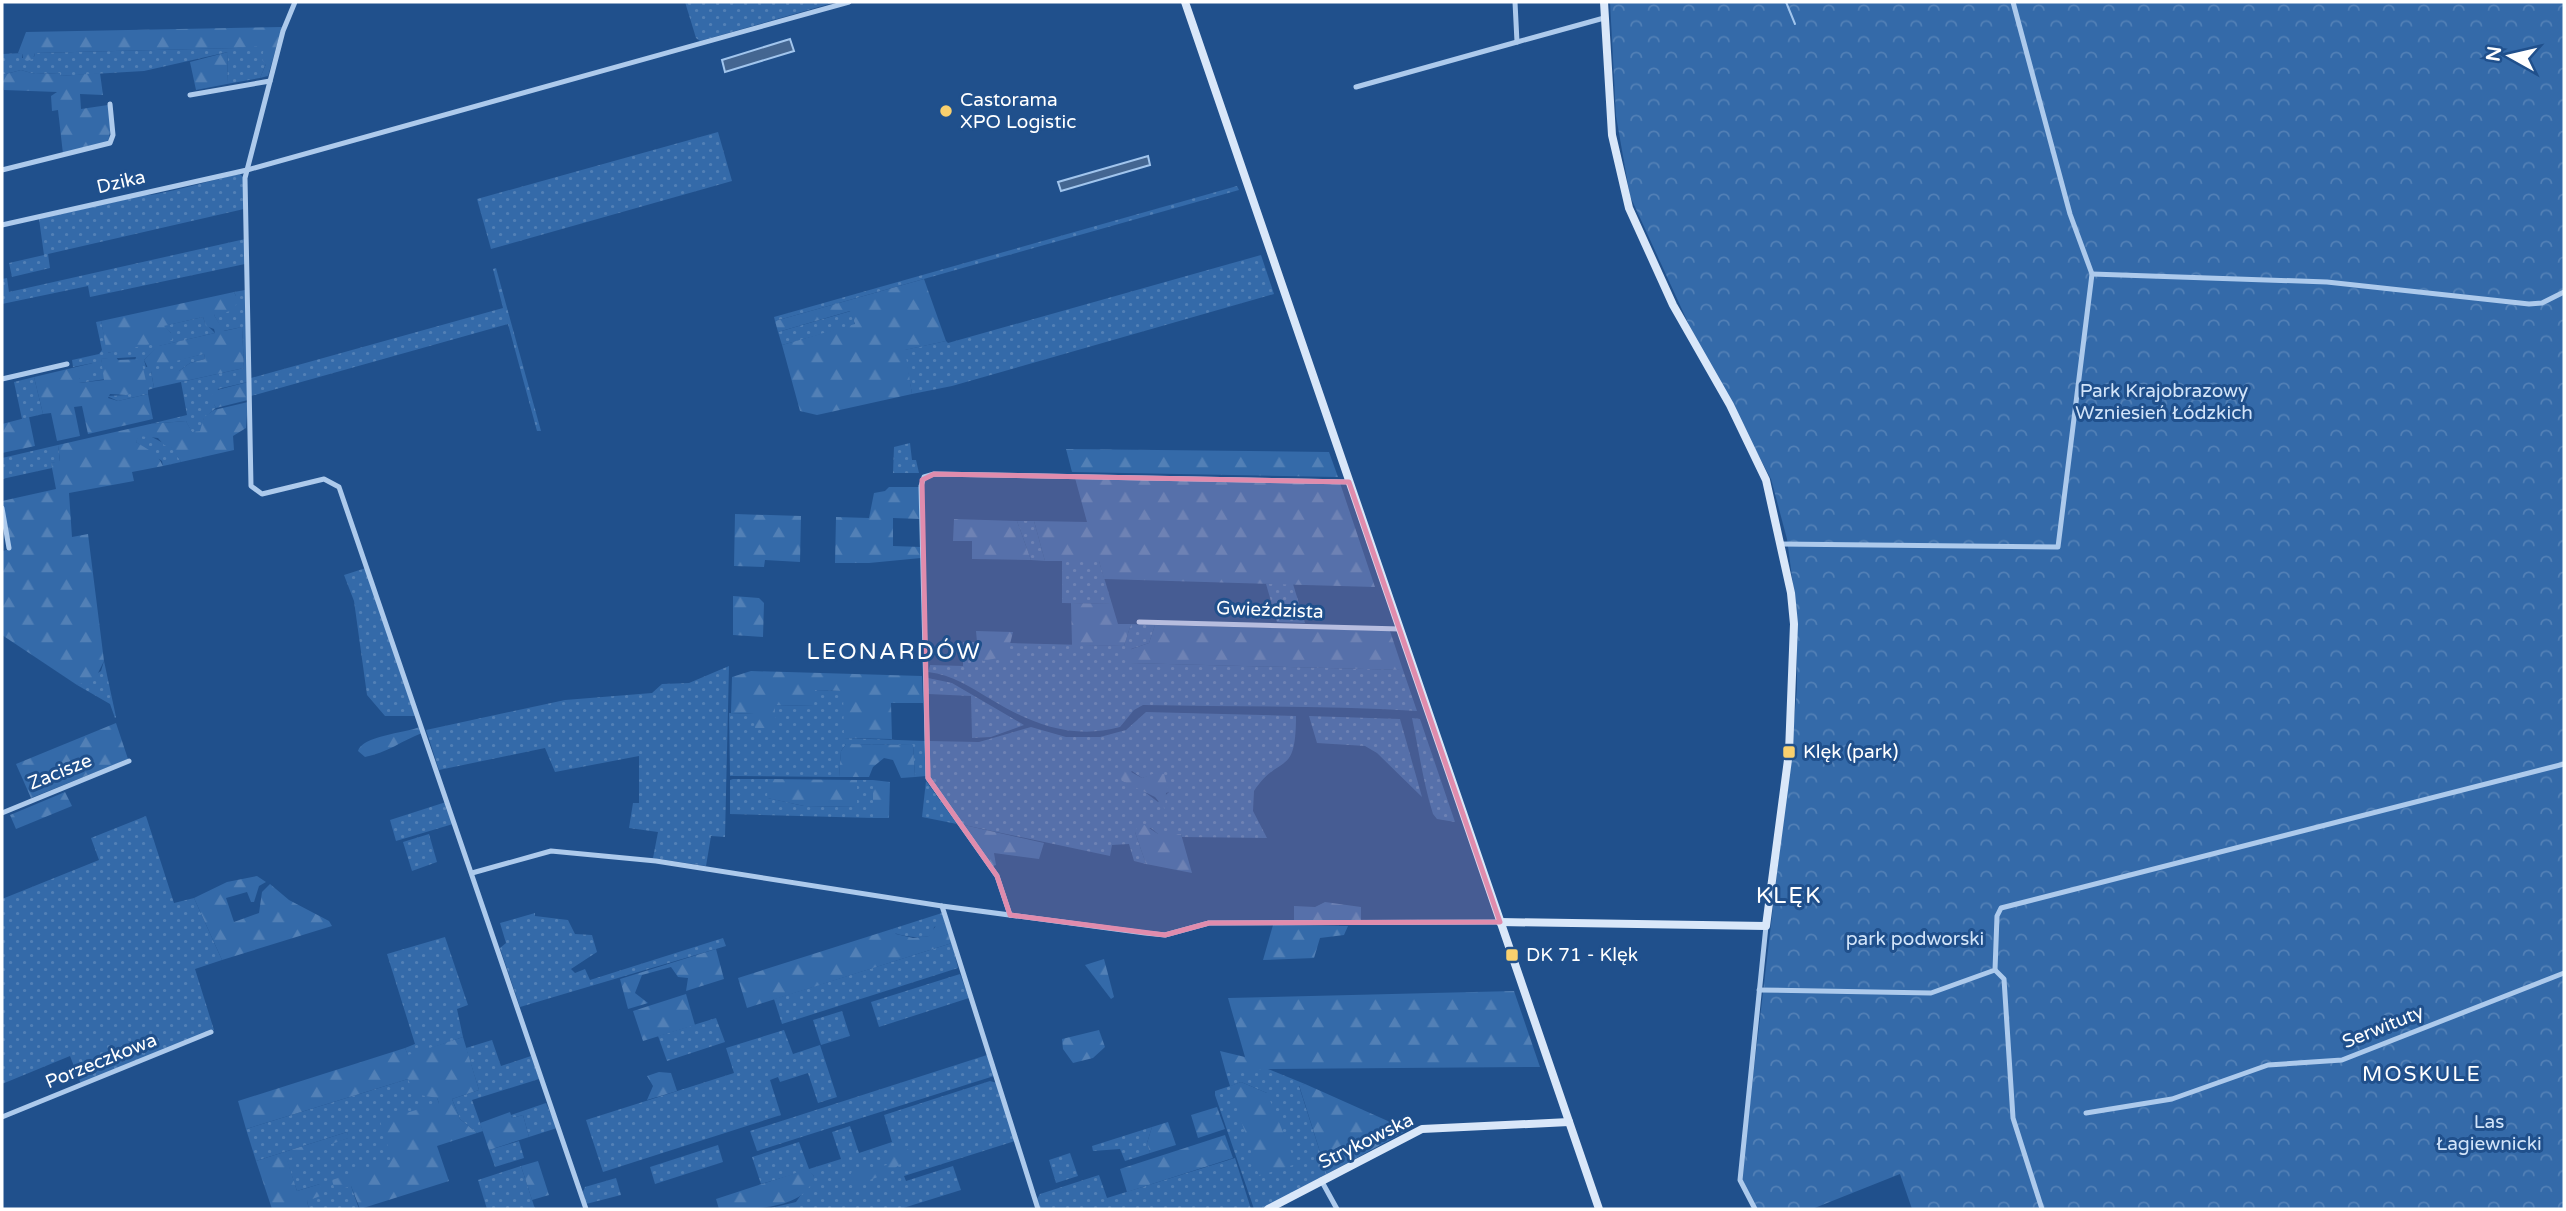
<svg xmlns="http://www.w3.org/2000/svg" width="2566" height="1211" viewBox="0 0 2566 1211" font-family="'Varela Round',sans-serif">
<defs>
<pattern id="grass-dots" width="8" height="8" patternUnits="userSpaceOnUse" patternTransform="scale(1.75)"><rect width="8" height="8" fill="#346aa9"/><path d="M2 2h.1M6 6h.1" fill="none" stroke="#5280b6" stroke-width="1.8" stroke-linecap="round"/></pattern>
<pattern id="forest-firs" width="22" height="20" patternUnits="userSpaceOnUse" patternTransform="scale(1.75)"><rect width="22" height="20" fill="#346aa9"/><path d="M5 1l3.5 6h-7zM16 11l3.5 6h-7z" fill="#5280b6"/></pattern>
<pattern id="park-crowns" width="20" height="18" patternUnits="userSpaceOnUse" patternTransform="scale(1.75)"><rect width="20" height="18" fill="#346aa9"/><path d="M2 6a3 3 0 1 1 6 0M12 15a3 3 0 1 1 6 0" fill="none" stroke="#5280b6"/></pattern>
</defs>
<rect width="100%" height="100%" fill="#20508c"/>
<g fill="url(#grass-dots)" fill-rule="evenodd">
<path d="M 685,2 L 836,2 L 700,41 L 696,38 Z"/>
<path d="M 260,44 L 264,46 L 266,64 L 260,78 L 227,84 L 228,52 L 144,71 L 59,76 L 59,73 L 35,74 L 21,70 L 2,75 L 2,54 L 23,53 L 22,58 L 34,57 L 35,53 L 236,48 Z"/>
<path d="M 718,132 L 732,181 L 491,249 L 477,199 Z"/>
<path d="M 240,174 L 244,178 L 244,209 L 48,254 L 50,268 L 12,277 L 9,263 L 44,255 L 39,219 L 145,195 C 154,197 220,178 240,174 Z"/>
<path d="M 1237,186 L 1239,190 L 775,321 L 774,317 Z"/>
<path d="M 245,239 L 245,264 L 90,297 L 88,286 L 2,304 L 2,279 L 7,278 L 9,292 Z"/>
<path d="M 1261,255 L 1274,294 L 952,386 L 912,394 L 904,350 L 946,341 L 948,343 Z"/>
<path d="M 496,268 L 541,431 L 537,431 L 508,324 L 251,396 L 251,378 L 503,308 L 493,269 Z"/>
<path d="M 245,290 L 248,382 L 218,389 L 214,404 L 216,408 L 204,418 L 201,431 L 192,433 L 186,421 L 150,424 L 187,415 L 181,382 L 244,368 L 242,327 L 223,331 L 214,315 L 236,296 L 234,292 Z"/>
<path d="M 851,311 L 855,325 L 782,345 L 778,332 Z"/>
<path d="M 203,317 L 205,323 L 215,333 L 159,346 L 144,360 L 146,367 L 204,354 L 205,359 L 190,363 L 179,371 L 151,371 L 154,388 L 148,390 L 148,394 L 118,401 L 107,396 L 126,395 L 136,357 L 101,359 L 106,379 L 79,383 L 79,379 L 93,363 L 73,367 L 72,360 L 99,354 L 102,350 L 96,322 L 101,321 L 108,353 L 171,333 L 163,326 Z"/>
<path d="M 34,377 L 43,414 L 22,419 L 14,382 Z"/>
<path d="M 148,435 L 173,448 L 181,462 L 163,466 L 162,461 L 136,442 L 138,436 Z"/>
<path d="M 910,443 L 912,460 L 916,460 L 919,473 L 893,473 L 894,447 Z"/>
<path d="M 58,445 L 60,462 L 51,463 L 52,468 L 2,479 L 2,458 Z"/>
<path d="M 1017,521 L 1034,521 L 1045,561 L 1031,560 Z"/>
<path d="M 1062,561 L 1099,561 L 1112,604 L 1062,603 Z"/>
<path d="M 366,568 L 415,716 L 385,716 L 367,695 L 354,601 L 344,575 Z"/>
<path d="M 1266,584 L 1293,584 L 1305,623 L 1277,622 Z"/>
<path d="M 1131,624 L 1155,625 L 1149,643 L 1131,649 L 1130,663 L 1403,670 L 1417,711 C 1326,705 1235,707 1143,705 L 1134,710 L 1120,727 C 1073,740 1032,724 992,700 C 970,687 953,675 928,672 L 930,665 L 963,666 L 963,647 L 968,647 L 975,654 L 1010,643 L 1124,646 Z"/>
<path d="M 104,661 L 116,717 L 115,718 L 110,704 L 77,685 L 101,671 Z"/>
<path d="M 729,666 L 725,837 L 711,836 L 706,866 L 653,858 L 658,832 L 629,828 L 633,803 L 639,803 L 639,756 L 555,772 L 545,748 L 439,770 L 426,730 L 565,700 L 652,693 L 662,684 L 689,683 Z"/>
<path d="M 928,678 L 952,683 L 1024,725 L 991,737 L 972,738 L 971,696 L 928,694 Z"/>
<path d="M 814,690 L 844,691 L 844,738 L 925,741 L 926,776 L 915,777 L 913,745 L 846,744 L 841,751 L 839,777 L 730,776 L 729,713 L 755,714 L 775,728 L 774,705 L 813,706 Z"/>
<path d="M 1146,712 L 1296,716 C 1296,779 1280,752 1254,791 L 1253,811 L 1267,838 L 1182,837 L 1181,834 L 1158,834 L 1151,828 L 1135,832 L 1146,864 L 1134,861 L 1129,844 L 1112,845 L 1110,856 L 964,825 L 931,778 L 929,741 L 979,742 L 1031,727 L 1066,737 L 1100,737 L 1126,730 ZM 1132,771 L 1142,778 L 1152,775 L 1169,792 L 1158,802 L 1138,787 L 1122,781 Z"/>
<path d="M 1309,716 L 1400,719 L 1422,797 L 1377,753 L 1365,746 L 1317,743 Z"/>
<path d="M 1412,718 L 1420,719 L 1455,822 L 1437,819 L 1433,814 C 1423,782 1419,751 1412,718 Z"/>
<path d="M 733,779 L 768,779 L 768,798 L 804,806 L 856,807 L 857,780 L 873,780 L 873,818 L 730,814 L 730,780 Z"/>
<path d="M 926,781 L 957,824 L 922,817 Z"/>
<path d="M 446,802 L 453,824 L 396,841 L 390,820 Z"/>
<path d="M 146,816 L 174,903 L 194,898 L 222,960 L 195,969 L 214,1030 L 81,1084 L 70,1056 L 2,1084 L 2,899 L 99,860 L 91,838 Z"/>
<path d="M 429,834 L 437,862 L 412,871 L 403,842 Z"/>
<path d="M 535,913 L 535,916 L 568,920 L 575,934 L 592,935 L 597,952 L 571,969 L 575,973 L 585,969 L 590,980 L 723,938 L 726,946 L 520,1007 L 500,948 L 506,943 L 500,923 Z"/>
<path d="M 942,913 L 945,923 L 934,927 L 933,935 C 918,939 907,937 894,933 L 892,929 Z"/>
<path d="M 445,937 L 468,1005 L 457,1009 L 463,1037 L 408,1056 L 405,1048 L 415,1044 L 387,954 Z"/>
<path d="M 952,943 L 958,968 L 782,1024 L 774,999 Z"/>
<path d="M 960,974 L 969,998 L 879,1027 L 871,1002 Z"/>
<path d="M 842,1011 L 850,1036 L 821,1045 L 813,1020 Z"/>
<path d="M 716,1018 L 725,1042 L 667,1061 L 658,1036 Z"/>
<path d="M 784,1030 L 793,1054 L 820,1045 L 837,1097 L 818,1103 L 808,1073 L 780,1082 L 778,1077 L 770,1080 L 781,1115 L 603,1172 L 586,1120 L 734,1073 L 726,1048 Z"/>
<path d="M 492,1040 L 501,1066 L 531,1056 L 539,1079 L 472,1100 L 483,1131 L 477,1133 L 460,1119 L 452,1099 L 479,1090 L 466,1048 Z"/>
<path d="M 987,1055 L 994,1076 L 757,1151 L 750,1131 Z"/>
<path d="M 1250,1069 L 1268,1069 L 1305,1084 L 1299,1086 L 1327,1174 L 1262,1209 L 1254,1209 L 1215,1095 L 1215,1091 L 1230,1086 L 1226,1073 ZM 1241,1082 L 1267,1093 L 1243,1124 L 1231,1086 Z"/>
<path d="M 408,1079 L 437,1098 L 439,1103 L 393,1161 L 351,1186 L 359,1209 L 309,1209 L 307,1201 L 320,1184 L 297,1191 L 286,1158 L 348,1138 L 347,1132 L 256,1161 L 246,1129 Z"/>
<path d="M 990,1081 L 997,1083 L 1015,1141 L 904,1176 L 906,1181 L 953,1166 L 961,1190 L 900,1209 L 767,1209 L 796,1202 L 814,1176 L 808,1170 L 761,1184 L 752,1157 L 799,1142 L 809,1169 L 841,1159 L 832,1132 L 850,1126 L 859,1153 L 892,1142 L 884,1115 Z"/>
<path d="M 546,1103 L 557,1128 L 529,1137 L 523,1115 L 512,1118 L 511,1115 Z"/>
<path d="M 1152,1127 L 1147,1143 L 1150,1153 L 1125,1161 L 1120,1149 L 1093,1151 L 1092,1146 Z"/>
<path d="M 519,1141 L 524,1158 L 495,1167 L 489,1150 Z"/>
<path d="M 718,1145 L 723,1162 L 655,1184 L 650,1167 Z"/>
<path d="M 1070,1153 L 1078,1176 L 1056,1183 L 1049,1160 Z"/>
<path d="M 1235,1158 L 1251,1209 L 1040,1209 L 1037,1199 L 1040,1194 L 1099,1175 L 1107,1198 Z"/>
<path d="M 521,1166 L 535,1209 L 487,1209 L 478,1180 Z"/>
<path d="M 616,1178 L 621,1195 L 586,1204 L 583,1192 L 585,1187 Z"/>
</g>
<g fill="url(#forest-firs)">
<path d="M 282,27 L 268,76 L 260,78 L 266,64 L 262,60 L 264,46 L 236,48 L 35,53 L 33,59 L 27,61 L 23,59 L 23,54 L 18,53 L 26,32 Z"/>
<path d="M 228,52 L 227,84 L 196,90 L 190,62 Z"/>
<path d="M 21,70 L 35,74 L 60,73 L 60,76 L 100,73 L 103,95 L 80,94 L 81,109 L 108,105 L 111,127 L 108,142 L 63,154 L 58,110 L 52,111 L 51,96 L 57,92 L 4,90 L 2,75 Z"/>
<path d="M 924,279 L 946,341 L 905,350 L 912,394 L 817,415 L 800,411 L 782,345 L 855,324 L 850,311 L 778,332 L 775,321 Z"/>
<path d="M 234,292 L 237,298 L 235,310 L 214,315 L 224,331 L 242,327 L 244,368 L 154,388 L 151,371 L 179,371 L 190,363 L 205,359 L 204,354 L 148,368 L 144,360 L 158,346 L 215,333 L 214,329 L 206,326 L 203,317 L 164,326 L 173,335 L 172,340 L 107,353 L 101,321 Z"/>
<path d="M 116,357 L 118,360 L 141,359 L 148,390 L 126,395 L 110,394 L 108,398 L 118,401 L 148,394 L 153,419 L 88,434 L 82,406 L 74,407 L 80,436 L 57,441 L 51,413 L 43,414 L 34,377 L 93,363 L 93,372 L 79,379 L 79,383 L 104,380 L 101,359 Z"/>
<path d="M 248,382 L 248,400 L 216,408 L 211,399 L 213,391 Z"/>
<path d="M 248,402 L 246,428 L 233,436 L 234,450 L 181,462 L 172,448 L 164,445 L 158,438 L 139,436 L 136,442 L 157,455 L 163,466 L 132,472 L 134,481 L 69,493 L 72,537 L 88,534 L 104,661 L 95,679 L 77,685 L 2,635 L 2,551 L 11,549 L 2,501 L 56,489 L 51,463 L 60,461 L 58,445 L 150,424 L 186,421 L 192,432 L 200,431 L 204,417 L 214,410 Z"/>
<path d="M 29,417 L 35,446 L 2,453 L 2,424 Z"/>
<path d="M 1066,449 L 1329,452 L 1338,477 L 1072,472 Z"/>
<path d="M 1075,478 L 1340,483 L 1375,587 L 1104,579 L 1099,561 L 1045,561 L 1034,521 L 1087,522 Z"/>
<path d="M 889,487 L 920,487 L 920,519 L 893,518 L 893,546 L 921,547 L 921,558 L 869,563 L 835,563 L 836,517 L 869,518 L 874,493 L 885,491 Z"/>
<path d="M 735,514 L 801,516 L 800,562 L 765,560 L 764,567 L 734,566 Z"/>
<path d="M 954,519 L 1017,521 L 1031,560 L 972,559 L 972,541 L 953,541 Z"/>
<path d="M 733,596 L 759,598 L 764,603 L 763,637 L 733,635 Z"/>
<path d="M 1071,603 L 1112,604 L 1118,624 L 1131,624 L 1124,646 L 1072,645 Z"/>
<path d="M 1155,625 L 1390,631 L 1403,670 L 1130,663 L 1126,651 L 1149,643 Z"/>
<path d="M 976,631 L 1013,632 L 1007,656 L 983,661 L 972,649 L 963,647 L 963,642 L 977,642 Z"/>
<path d="M 751,671 L 922,676 L 923,703 L 891,703 L 892,739 L 844,738 L 843,691 L 815,690 L 814,706 L 775,705 L 775,728 L 755,728 L 754,714 L 731,713 L 732,677 Z"/>
<path d="M 116,723 L 128,759 L 31,798 L 16,764 Z"/>
<path d="M 420,727 L 422,733 C 403,740 387,753 365,757 L 358,751 C 362,736 404,733 420,727 Z"/>
<path d="M 846,744 L 913,745 L 915,777 L 901,778 L 893,760 L 884,758 L 873,767 L 869,777 L 839,777 L 841,751 Z"/>
<path d="M 1124,768 L 1142,778 L 1155,773 L 1164,774 L 1169,792 L 1166,793 L 1165,809 L 1155,797 L 1122,781 L 1118,773 Z"/>
<path d="M 768,779 L 857,780 L 857,807 L 804,806 L 767,798 Z"/>
<path d="M 873,780 L 890,782 L 889,818 L 873,818 Z"/>
<path d="M 65,792 L 72,806 L 16,829 L 10,815 Z"/>
<path d="M 1143,824 L 1158,834 L 1181,834 L 1192,873 L 1146,864 L 1135,832 L 1137,827 Z"/>
<path d="M 964,825 L 1044,843 L 1039,859 L 994,853 L 996,865 L 993,866 Z"/>
<path d="M 257,876 L 266,882 L 259,886 L 254,902 L 251,902 L 247,892 L 226,898 L 234,922 L 259,913 L 262,892 L 270,884 L 289,900 L 329,921 L 332,926 L 222,960 L 194,898 L 227,882 Z"/>
<path d="M 1325,902 L 1361,907 L 1361,920 L 1294,920 L 1294,906 L 1315,907 Z"/>
<path d="M 945,923 L 952,943 L 747,1008 L 738,978 L 892,929 L 896,934 L 913,938 L 929,936 L 937,924 Z"/>
<path d="M 1273,925 L 1348,926 L 1344,935 L 1320,938 L 1314,958 L 1263,960 Z"/>
<path d="M 716,949 L 724,979 L 686,991 L 688,978 L 678,977 L 671,967 L 642,975 L 635,993 L 648,1003 L 628,1009 L 620,979 Z"/>
<path d="M 1104,959 L 1114,997 L 1111,999 L 1085,965 Z"/>
<path d="M 1514,991 L 1540,1067 L 1268,1069 L 1226,1073 L 1220,1051 L 1245,1057 L 1228,998 Z"/>
<path d="M 686,994 L 695,1025 L 643,1041 L 633,1011 Z"/>
<path d="M 1099,1030 L 1105,1047 L 1093,1058 L 1073,1063 L 1063,1049 L 1062,1039 Z"/>
<path d="M 463,1037 L 479,1090 L 452,1099 L 460,1119 L 477,1133 L 437,1146 L 449,1181 L 360,1209 L 351,1186 L 335,1191 L 332,1180 L 392,1160 L 380,1121 L 439,1103 L 437,1098 L 414,1094 L 408,1079 L 246,1129 L 238,1101 L 405,1048 L 408,1055 Z"/>
<path d="M 659,1072 L 671,1073 L 677,1091 L 647,1100 L 653,1086 L 647,1076 Z"/>
<path d="M 1241,1082 L 1267,1093 L 1296,1164 L 1259,1176 L 1230,1086 Z"/>
<path d="M 1305,1084 L 1408,1130 L 1327,1174 L 1299,1085 Z"/>
<path d="M 1217,1107 L 1225,1129 L 1198,1138 L 1191,1115 Z"/>
<path d="M 510,1112 L 512,1118 L 523,1115 L 529,1137 L 489,1150 L 480,1123 Z"/>
<path d="M 1168,1122 L 1176,1145 L 1150,1153 L 1147,1143 L 1152,1127 Z"/>
<path d="M 347,1132 L 349,1138 L 287,1159 L 297,1191 L 320,1184 L 323,1195 L 307,1201 L 309,1209 L 272,1209 L 256,1161 Z"/>
<path d="M 1225,1135 L 1233,1158 L 1127,1192 L 1120,1169 Z"/>
<path d="M 902,1144 L 914,1155 L 911,1162 L 903,1161 C 897,1170 864,1184 852,1185 L 848,1180 L 852,1171 L 887,1165 L 893,1150 Z"/>
<path d="M 538,1161 L 549,1195 L 532,1200 L 521,1166 Z"/>
<path d="M 808,1169 L 814,1176 C 806,1211 750,1209 719,1209 L 716,1199 Z"/>
</g>
<path fill="url(#park-crowns)" d="M 1610,2 L 2564,2 L 2564,1209 L 1912,1209 L 1900,1174 L 1812,1209 L 1757,1209 L 1741,1180 L 1791,754 L 1797,689 L 1797,615 L 1787,539 L 1771,479 L 1690,327 L 1630,196 L 1616,116 Z"/>
<g fill="#446691" stroke="#a1c5ed" stroke-width="2">
<path d="M 790,39 L 794,51 L 725,72 L 722,60 Z"/>
<path d="M 1148,156 L 1150,165 L 1061,191 L 1058,182 Z"/>
</g>
<g fill="none" stroke-linecap="round" stroke-linejoin="round">
<path stroke="#a1c5ed" stroke-width="2" d="M 1786,2 L 1795,24"/>
<g stroke="#adcaec" stroke-width="5">
<path d="M 295,2 L 283,31 L 245,178 L 251,486 L 262,494 L 324,479 L 339,487 L 586,1209"/>
<path d="M 1515,2 L 1517,42 L 1604,18"/>
<path d="M 1356,87 L 1517,42"/>
<path d="M 190,95 L 270,81"/>
<path d="M 2,170 L 110,143 L 113,135 L 110,104"/>
<path d="M 2,225 L 247,170 L 849,2"/>
<path d="M 2092,274 L 2327,282 L 2529,304 L 2542,303 L 2564,292"/>
<path d="M 2,379 L 67,364"/>
<path d="M 2,508 L 9,548"/>
<path d="M 1780,544 L 2058,547 L 2092,274 L 2070,214 L 2013,2"/>
<path d="M 1139,622 L 1400,629"/>
<path d="M 2,813 L 129,761"/>
<path d="M 472,873 L 551,851 L 656,861 L 942,906 L 1145,933 L 1165,935 L 1209,923 L 1500,922"/>
<path d="M 942,906 L 1038,1209"/>
<path d="M 1010,915 L 997,876 L 928,778 L 921,486 L 924,477 L 934,474 L 1349,482"/>
<path d="M 1995,970 L 2004,979 L 2013,1118 L 2042,1209"/>
<path d="M 1759,990 L 1931,993 L 1995,970 L 1997,916 L 2001,908 L 2564,764"/>
<path d="M 2086,1113 L 2172,1099 L 2268,1065 L 2342,1060 L 2564,973"/>
<path d="M 2,1117 L 211,1032"/>
<path d="M 1321,1180 L 1337,1209"/>
<path d="M 1755,1209 L 1740,1180 L 1766,926"/>
</g>
<g stroke="#d9e7f9" stroke-width="8">
<path d="M 1185,2 L 1599,1209"/>
<path d="M 1500,922 L 1766,926 L 1789,752 L 1794,624 L 1791,593 L 1766,480 L 1730,405 L 1673,305 L 1629,208 L 1612,135 L 1604,2"/>
<path d="M 1268,1209 L 1422,1129 L 1569,1122"/>
</g>
</g>
<path fill="#e08cad" fill-opacity="0.2" stroke="#e08cad" stroke-width="5" stroke-linejoin="round" d="M 934,474 L 1349,482 L 1500,922 L 1209,923 L 1165,935 L 1010,915 L 997,876 L 928,778 L 922,480 Z"/>
<g fill="#f9d06e" stroke="#20508c" stroke-width="2.5">
<circle cx="946" cy="111" r="7"/>
<rect x="1782" y="745" width="14" height="14" rx="3.5"/>
<rect x="1505" y="948" width="14" height="14" rx="3.5"/>
</g>
<g text-anchor="middle" dominant-baseline="central" stroke-width="6" stroke-linejoin="round" paint-order="stroke">
<g font-size="19" fill="#fff" stroke="#20508c" text-anchor="start">
<text x="960" y="100">Castorama<tspan x="960" dy="22">XPO Logistic</tspan></text>
<text x="1803" y="752">Klęk (park)</text>
<text x="1526" y="955">DK 71 - Klęk</text>
</g>
<g font-size="19" fill="#fff" stroke="#20508c">
<text transform="translate(121 182) rotate(-13)">Dzika</text>
<text transform="translate(1270 610) rotate(2)">Gwieździsta</text>
<text transform="translate(60 772) rotate(-22)">Zacisze</text>
<text transform="translate(2383 1027) rotate(-22)">Serwituty</text>
<text transform="translate(101 1061) rotate(-22)">Porzeczkowa</text>
<text transform="translate(1366 1141) rotate(-26)">Strykowska</text>
</g>
<g font-size="19" fill="#d2e4f9" stroke="#20508c">
<text x="2164" y="391">Park Krajobrazowy<tspan x="2164" dy="22">Wzniesień Łódzkich</tspan></text>
<text x="1915" y="939">park podworski</text>
<text x="2489" y="1122">Las<tspan x="2489" dy="22">Łagiewnicki</tspan></text>
</g>
<g font-size="21" letter-spacing="2" fill="#fff" stroke="#20508c">
<text x="2422" y="1074">MOSKULE</text>
</g>
<g font-size="23" letter-spacing="2" fill="#fff" stroke="#20508c">
<text x="894" y="652">LEONARDÓW</text>
<text x="1789" y="896">KLĘK</text>
</g>
</g>
<rect width="2566" height="1211" fill="none" stroke="#ffffff" stroke-width="7"/>
<g transform="translate(2510 56) rotate(278)" stroke="#20508c" stroke-width="5" paint-order="stroke">
<path d="M0-5L12 26L0 18L-12 26Z" fill="#ffffff"/>
<text y="-10" font-size="19" font-weight="bold" text-anchor="middle" fill="#ffffff">N</text>
</g>
</svg>
